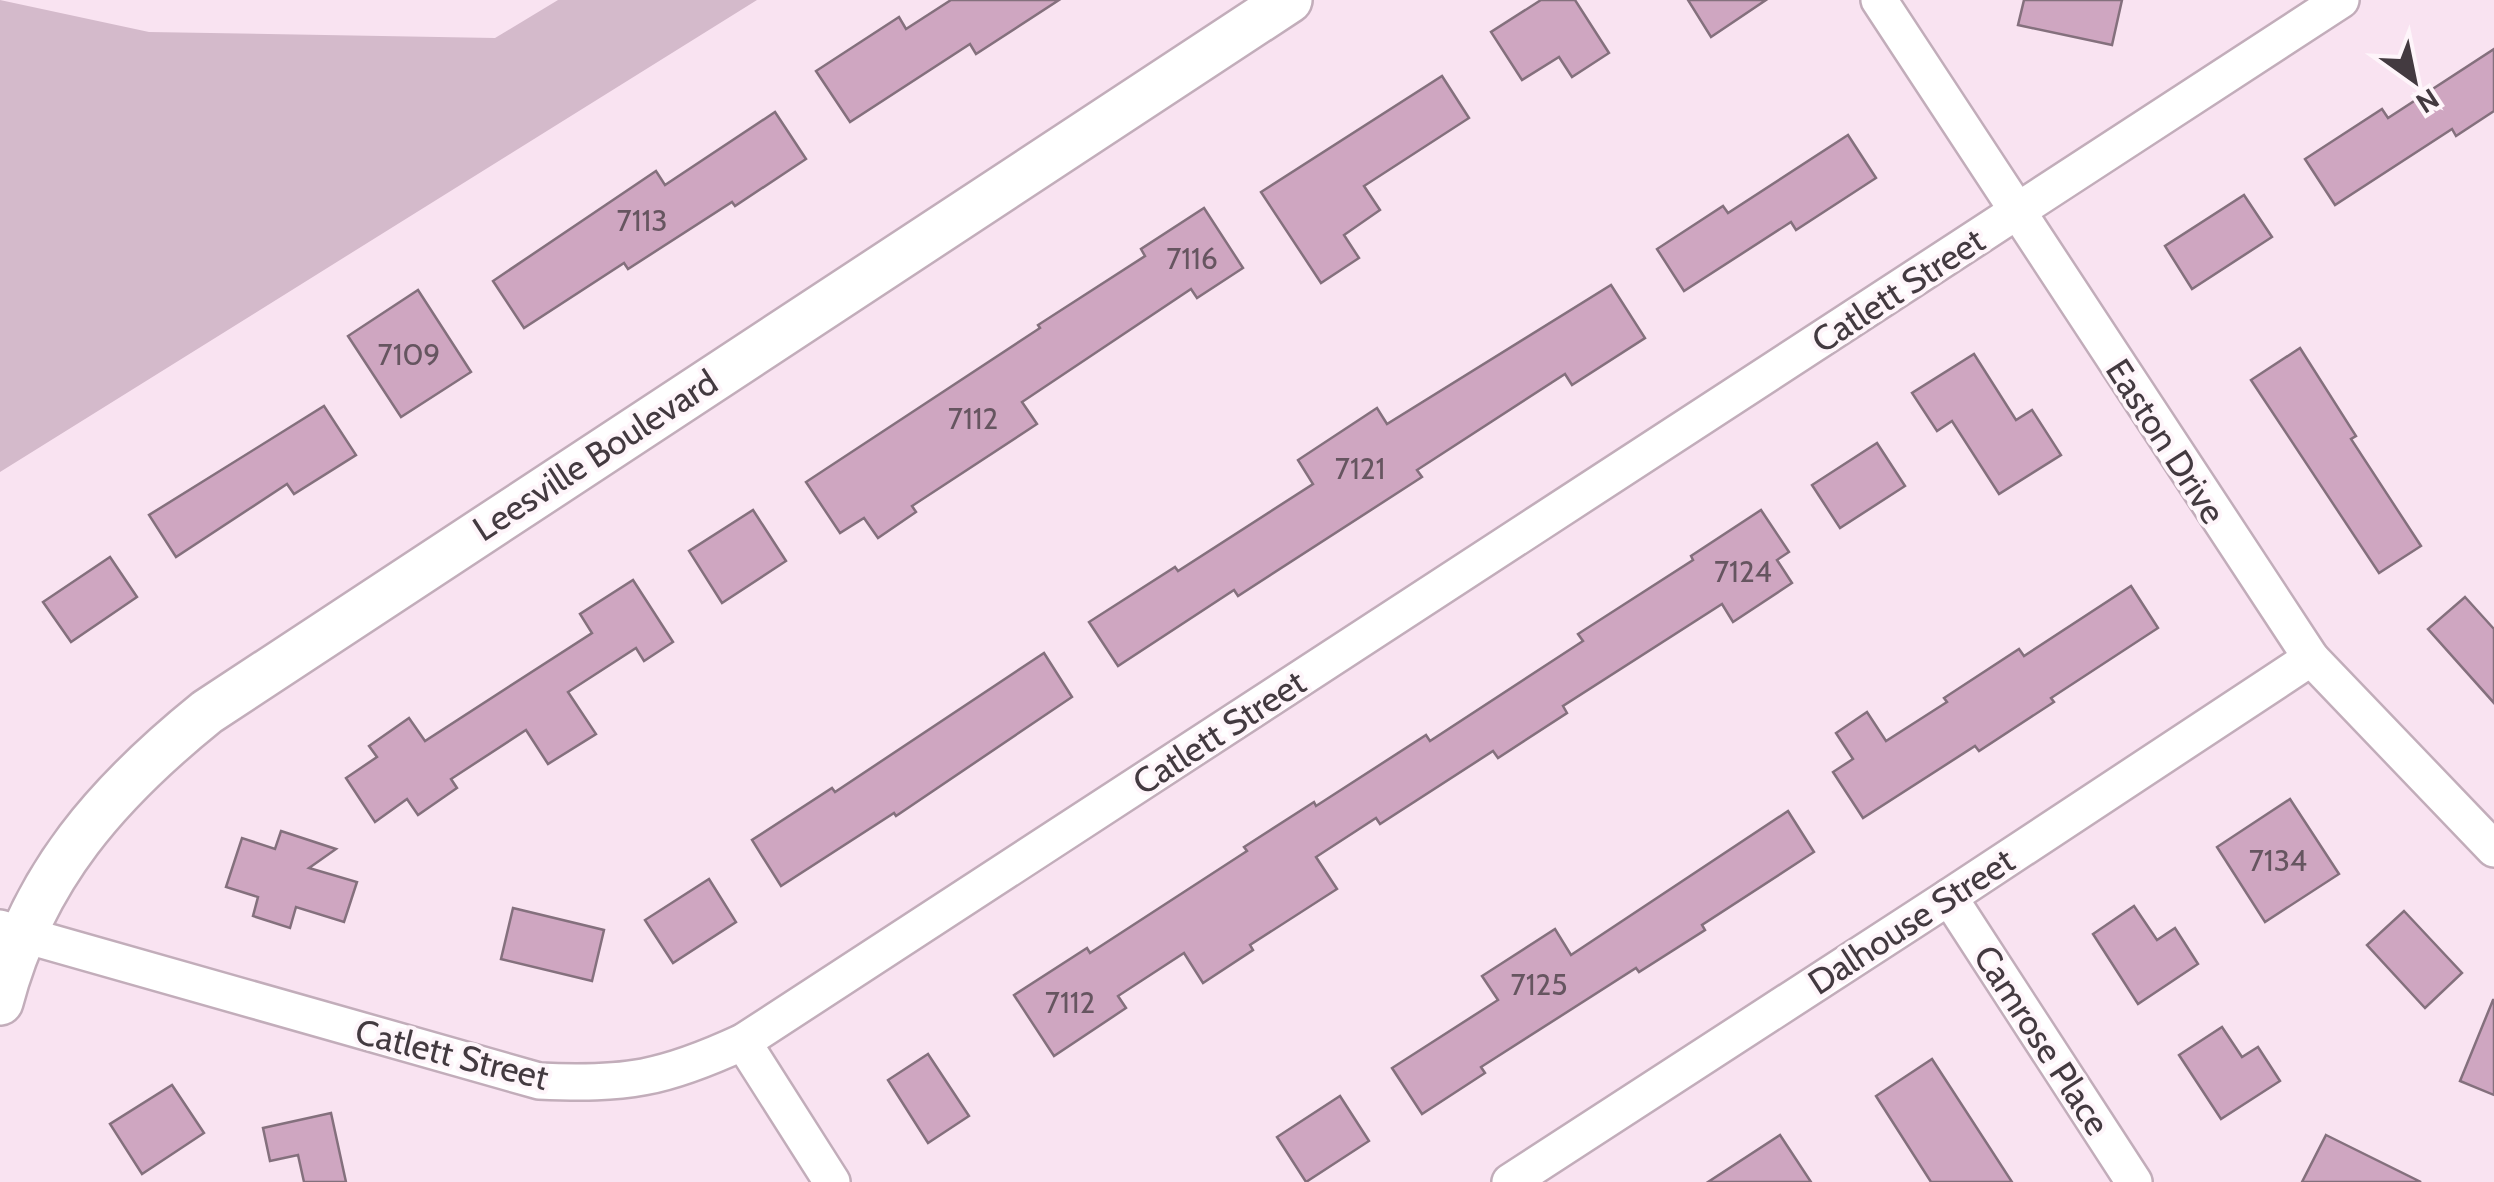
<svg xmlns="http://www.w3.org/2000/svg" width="2494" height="1182" viewBox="0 0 2494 1182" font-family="Cabin,sans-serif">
<rect width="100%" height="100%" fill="#f9e3f1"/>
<path fill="#d4bacb" d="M 0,0 L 149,32 L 495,38 L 558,0 L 757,0 L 0,472 Z"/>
<g fill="#cfa6c1" stroke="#84707d" stroke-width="2.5">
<path d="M 951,0 L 1059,0 L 976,54 L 970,44 L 850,122 L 816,71 L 899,17 L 906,29 Z"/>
<path d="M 1541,0 L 1575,0 L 1609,53 L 1572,77 L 1559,57 L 1522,80 L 1491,32 Z"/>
<path d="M 1688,0 L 1766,0 L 1711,37 Z"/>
<path d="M 2024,0 L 2122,0 L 2112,45 L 2018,25 Z"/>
<path d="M 2494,49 L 2494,111 L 2456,136 L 2452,129 L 2335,205 L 2305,159 L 2382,109 L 2388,118 Z"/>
<path d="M 1442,76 L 1469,118 L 1364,186 L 1380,210 L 1344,235 L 1359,258 L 1321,283 L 1261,192 Z"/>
<path d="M 775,112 L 806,159 L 735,206 L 732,202 L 628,269 L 624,263 L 524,328 L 493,281 L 656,171 L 665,185 Z"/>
<path d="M 1848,135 L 1876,178 L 1796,230 L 1791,222 L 1684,291 L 1657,249 L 1723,206 L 1728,213 Z"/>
<path d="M 2244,195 L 2272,237 L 2192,289 L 2165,246 Z"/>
<path d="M 1204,208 L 1243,268 L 1197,298 L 1191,289 L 1022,402 L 1037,424 L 912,506 L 916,512 L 878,538 L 864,518 L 840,533 L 806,482 L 1040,328 L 1038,325 L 1145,256 L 1141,249 Z"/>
<path d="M 1611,285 L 1645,338 L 1572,385 L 1565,374 L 1417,470 L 1422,477 L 1238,596 L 1234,590 L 1118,666 L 1089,622 L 1175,567 L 1178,571 L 1313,484 L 1298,460 L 1377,408 L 1387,424 Z"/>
<path d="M 418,290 L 471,372 L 401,417 L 348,336 Z"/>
<path d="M 2300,348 L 2356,436 L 2351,439 L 2421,546 L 2379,573 L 2251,380 Z"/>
<path d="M 1974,354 L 2016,420 L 2032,410 L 2061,455 L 1999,494 L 1952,421 L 1937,431 L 1912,393 Z"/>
<path d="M 324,406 L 356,455 L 294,494 L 287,484 L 176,557 L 149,515 Z"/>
<path d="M 1877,443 L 1905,486 L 1840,528 L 1812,485 Z"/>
<path d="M 753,510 L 786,561 L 722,603 L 689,551 Z"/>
<path d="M 1761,510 L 1789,552 L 1777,560 L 1792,583 L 1733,622 L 1722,604 L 1563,706 L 1567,713 L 1498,758 L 1493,751 L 1380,824 L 1376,818 L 1316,857 L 1337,889 L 1250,945 L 1253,950 L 1203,983 L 1184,953 L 1118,996 L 1126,1008 L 1054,1056 L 1014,995 L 1087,948 L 1090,953 L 1247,851 L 1244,847 L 1314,802 L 1316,806 L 1426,735 L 1430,741 L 1583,641 L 1578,634 L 1693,560 L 1691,556 Z"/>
<path d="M 110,557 L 137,597 L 71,642 L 43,602 Z"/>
<path d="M 633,580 L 673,642 L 644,661 L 636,648 L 568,692 L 596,734 L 548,764 L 526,730 L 451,779 L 457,788 L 418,815 L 407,799 L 375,822 L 346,778 L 377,757 L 369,746 L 409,718 L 425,741 L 592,633 L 580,614 Z"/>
<path d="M 2131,586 L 2158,628 L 2051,698 L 2054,702 L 1979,751 L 1975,746 L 1863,818 L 1833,772 L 1853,759 L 1836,733 L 1867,712 L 1886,741 L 1947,702 L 1944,698 L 2019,649 L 2024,656 Z"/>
<path d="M 2465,597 L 2494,629 L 2494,703 L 2428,629 Z"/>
<path d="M 1044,653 L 1072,697 L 896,816 L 894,813 L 781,886 L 752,840 L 832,788 L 835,792 Z"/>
<path d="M 2290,799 L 2339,874 L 2265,922 L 2217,847 Z"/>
<path d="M 1788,811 L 1814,852 L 1702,925 L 1705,930 L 1639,972 L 1636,968 L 1481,1067 L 1485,1073 L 1422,1114 L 1392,1068 L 1498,1000 L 1482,976 L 1555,929 L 1571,955 Z"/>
<path d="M 281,831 L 336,849 L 309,868 L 357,882 L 344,922 L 296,907 L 290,928 L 253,916 L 258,897 L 226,887 L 242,838 L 275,849 Z"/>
<path d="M 709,879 L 736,922 L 673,963 L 645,920 Z"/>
<path d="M 2134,906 L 2157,940 L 2175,928 L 2198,964 L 2138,1004 L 2093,934 Z"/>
<path d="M 513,908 L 604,930 L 592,981 L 501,959 Z"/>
<path d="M 2404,911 L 2462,973 L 2425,1008 L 2367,945 Z"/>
<path d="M 2493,1000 L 2494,1000 L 2494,1095 L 2460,1081 Z"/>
<path d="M 2222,1027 L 2242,1057 L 2258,1047 L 2280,1081 L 2221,1119 L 2179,1055 Z"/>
<path d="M 928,1054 L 969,1116 L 928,1143 L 888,1080 Z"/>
<path d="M 1932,1059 L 2012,1182 L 1931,1182 L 1876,1096 Z"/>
<path d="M 172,1085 L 204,1133 L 142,1174 L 110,1124 Z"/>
<path d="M 1340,1096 L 1369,1141 L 1306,1182 L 1277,1137 Z"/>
<path d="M 331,1113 L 346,1182 L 304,1182 L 298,1155 L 270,1161 L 263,1128 Z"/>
<path d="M 1780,1135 L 1811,1182 L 1708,1182 Z"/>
<path d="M 2326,1135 L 2421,1182 L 2302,1182 Z"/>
</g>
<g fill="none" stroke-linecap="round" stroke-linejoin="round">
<g stroke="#c2adba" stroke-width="40">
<g id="minor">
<path d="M 1879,0 L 2311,658 L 2494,849"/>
<path d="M 1949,897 L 2134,1182"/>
<path d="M 0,928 L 539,1081 C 626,1085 663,1079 743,1042 L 2341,0"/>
<path d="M 743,1042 L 832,1182"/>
<path d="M 1510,1182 L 1949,897 L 2311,658"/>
</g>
</g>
<g stroke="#c2adba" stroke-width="50">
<path id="tertiary" d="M 0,1002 C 33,876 108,792 207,712 L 1289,0"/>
</g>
<use href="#minor" stroke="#fff" stroke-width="35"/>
<use href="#tertiary" stroke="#fff" stroke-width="45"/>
</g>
<g text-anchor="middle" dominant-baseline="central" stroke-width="8" stroke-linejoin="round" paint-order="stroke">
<g font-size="30" fill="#665560">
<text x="642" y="220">7113</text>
<text x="1192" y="258">7116</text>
<text x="409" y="354">7109</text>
<text x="973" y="418">7112</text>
<text x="1360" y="468">7121</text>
<text x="1743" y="571">7124</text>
<text x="2278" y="860">7134</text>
<text x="1539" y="984">7125</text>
<text x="1070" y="1002">7112</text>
</g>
<g font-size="35" fill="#433a40" stroke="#fef5fa">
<text transform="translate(1898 290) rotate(-33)">Catlett Street</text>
<text transform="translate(2166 441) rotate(57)">Easton Drive</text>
<text transform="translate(595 455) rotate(-33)">Leesville Boulevard</text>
<text transform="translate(1219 732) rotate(-33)">Catlett Street</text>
<text transform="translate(1911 921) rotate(-33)">Dalhouse Street</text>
<text transform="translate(2042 1040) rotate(57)">Camrose Place</text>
<text transform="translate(452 1054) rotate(14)">Catlett Street</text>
</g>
</g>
<g transform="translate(2414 80) rotate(147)" stroke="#fef5fa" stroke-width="8" paint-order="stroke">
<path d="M0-8L18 38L0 25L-18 38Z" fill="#433a40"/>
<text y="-15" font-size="28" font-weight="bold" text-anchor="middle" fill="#433a40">N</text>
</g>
</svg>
